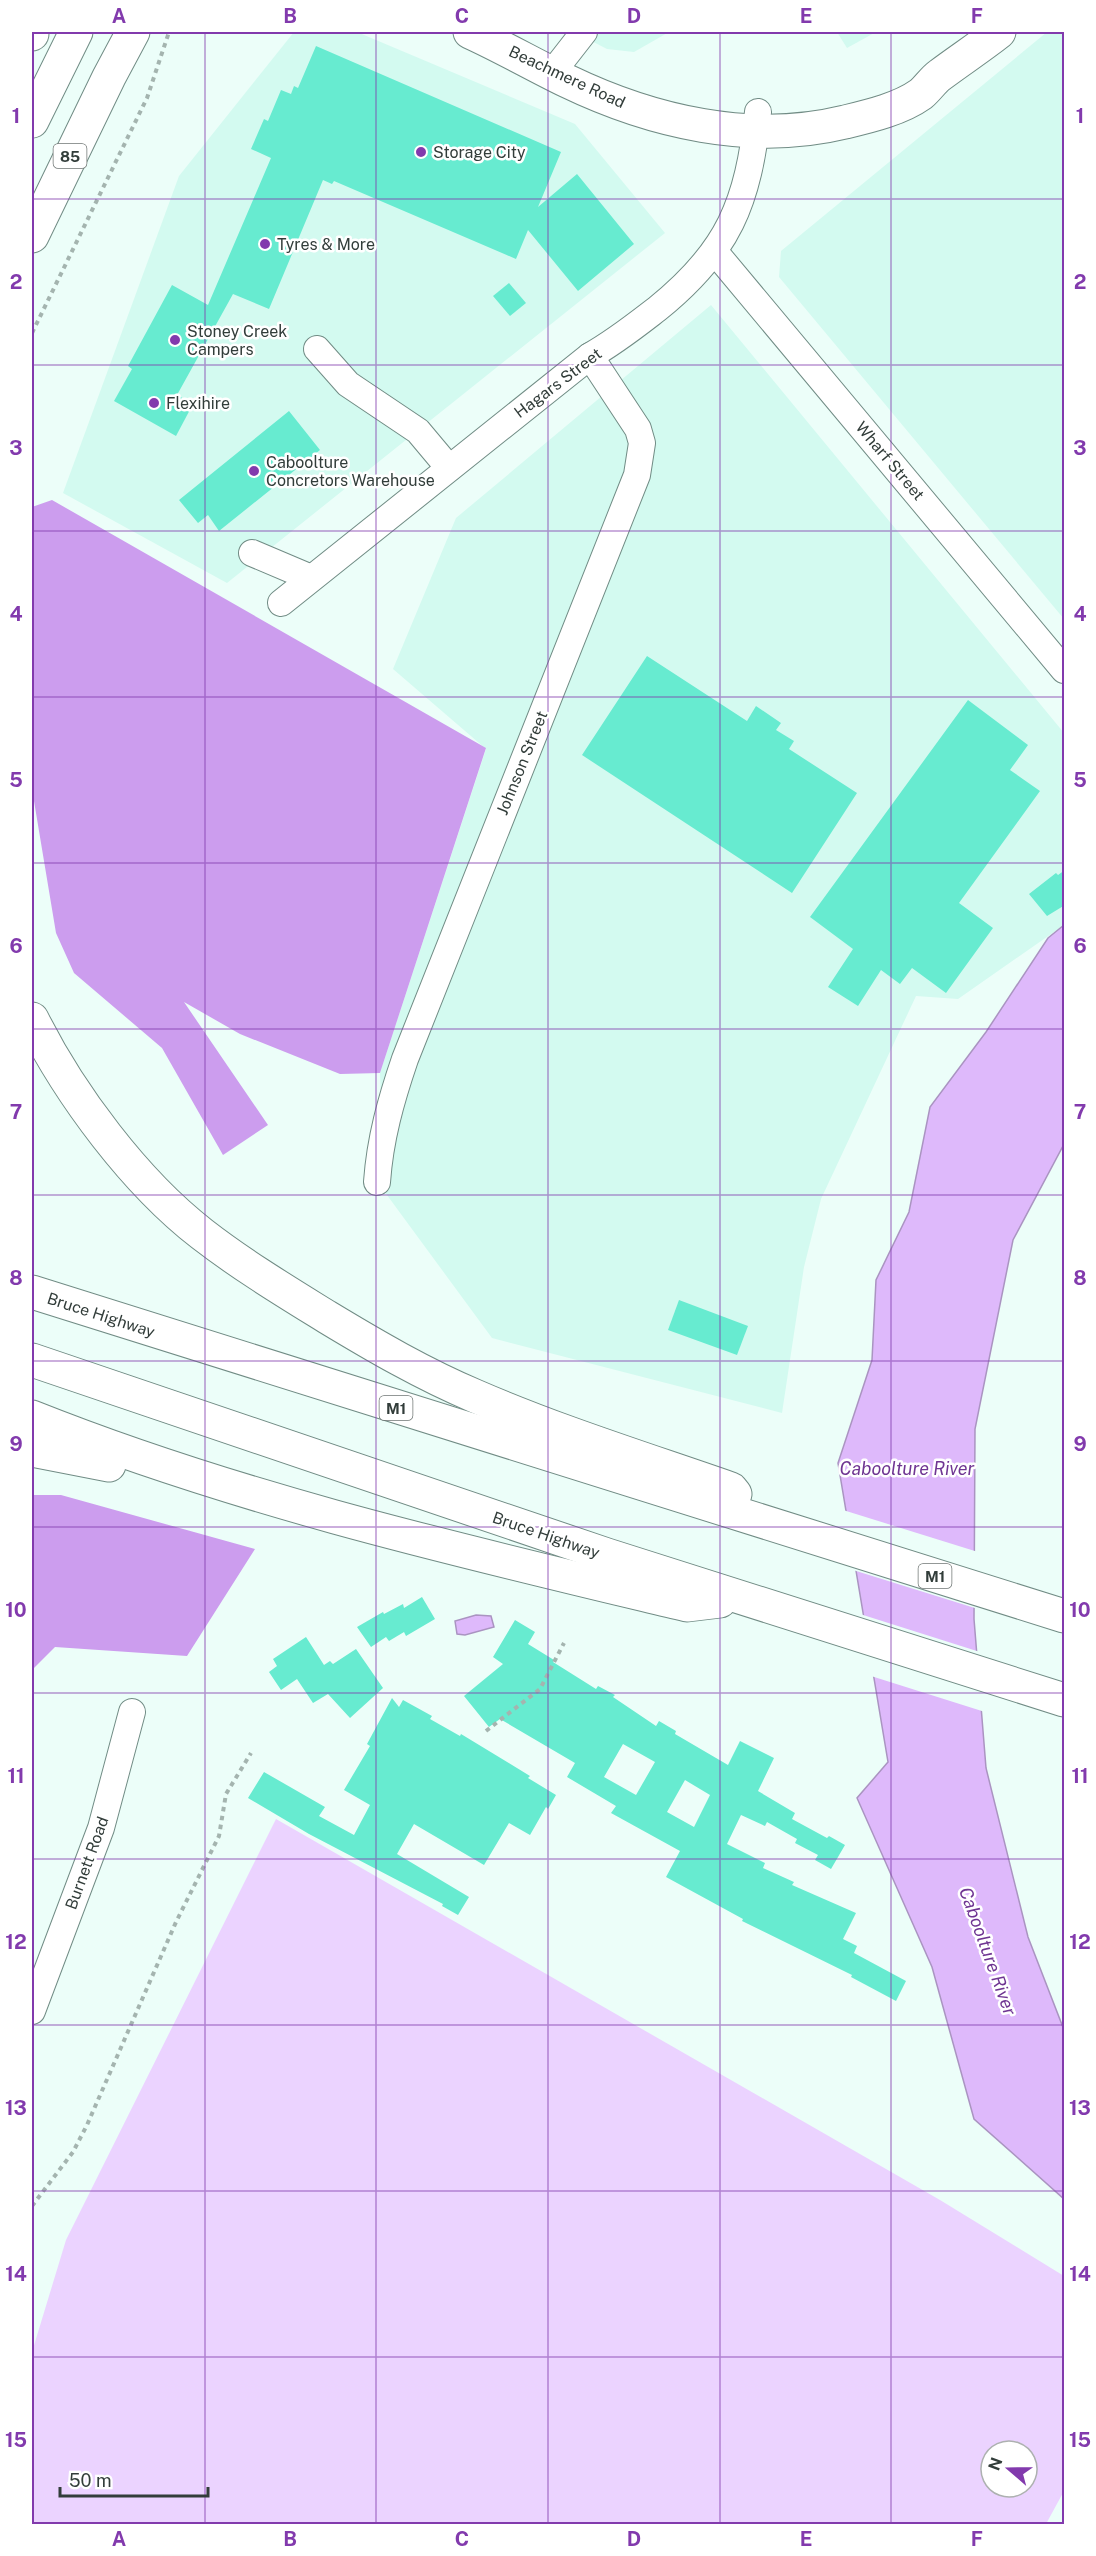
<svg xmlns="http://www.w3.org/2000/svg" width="1096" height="2556" viewBox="0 0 1096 2556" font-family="'Public Sans',sans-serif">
<rect width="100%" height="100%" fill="#ecfef9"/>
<g fill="#d3faf0">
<path d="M 294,32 L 357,32 L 575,124 L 665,233 L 227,583 L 63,493 L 179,176 Z"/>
<path d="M 574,32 L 669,32 L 634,52 L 607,49 Z"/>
<path d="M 837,32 L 876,32 L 847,48 Z"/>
<path d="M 1047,32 L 1064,32 L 1064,619 L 779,277 L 781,251 Z"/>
<path d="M 711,305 L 1064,733 L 1064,925 L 958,999 L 916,996 L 821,1199 L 804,1267 L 782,1413 L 492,1338 L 384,1191 L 380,1073 L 486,749 L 393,669 L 456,518 Z"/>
</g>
<path fill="#ebd3ff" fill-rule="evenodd" d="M 276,1819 L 940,2200 L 1064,2276 L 1064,2491 L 1046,2524 L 32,2524 L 32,2352 L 66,2240 ZM 991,2451 L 1027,2451 L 1027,2487 L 991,2487 Z"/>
<g fill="#cc9dee">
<path d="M 52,500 L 486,748 L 380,1073 L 340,1074 L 240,1034 L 184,1002 L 268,1125 L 223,1155 L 162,1048 L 74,973 L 56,933 L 32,789 L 32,507 Z"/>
<path d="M 32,1495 L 61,1495 L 255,1549 L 187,1656 L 55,1647 L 32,1670 Z"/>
</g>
<g fill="#deb9fb" stroke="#aa94c1" stroke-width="1.5">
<path d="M 1064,925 L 1064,1144 L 1013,1240 L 975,1429 L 974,1619 L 986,1768 L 1028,1937 L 1064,2030 L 1064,2199 L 974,2119 L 932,1967 L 857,1798 L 888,1762 L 838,1463 L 872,1360 L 876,1280 L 909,1212 L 930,1107 L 986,1032 L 1048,938 Z"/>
<path d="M 476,1615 L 491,1616 L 494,1627 L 465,1635 L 457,1634 L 455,1621 Z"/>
</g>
<g fill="#ecfef9">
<path d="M 843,1510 L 978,1552 L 978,1609 L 853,1570 Z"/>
<path d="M 860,1614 L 980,1652 L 985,1712 L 871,1676 Z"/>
</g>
<g fill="#67ebd0" fill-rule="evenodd">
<path d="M 316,46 L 561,152 L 538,207 L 577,174 L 634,244 L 578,291 L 528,230 L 516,259 L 334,181 L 332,184 L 323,180 L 269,309 L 233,294 L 177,395 L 193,404 L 176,436 L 114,401 L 132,369 L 128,366 L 172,285 L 208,305 L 271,158 L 251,149 L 264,119 L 268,121 L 281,90 L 291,94 L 294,86 L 298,88 Z"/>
<path d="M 509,283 L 526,303 L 510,316 L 493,296 Z"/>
<path d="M 289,411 L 320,450 L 219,531 L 208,515 L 198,523 L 179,500 Z"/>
<path d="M 647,656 L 747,721 L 756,706 L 781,723 L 776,730 L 794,741 L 789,749 L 857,793 L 792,893 L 582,755 Z"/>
<path d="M 968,700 L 1028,745 L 1010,770 L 1040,791 L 959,903 L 993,928 L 946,993 L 912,968 L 900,984 L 881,970 L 858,1006 L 828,987 L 853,949 L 810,917 Z"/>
<path d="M 1065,870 L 1065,905 L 1047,916 L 1029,894 L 1056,873 L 1058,875 Z"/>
<path d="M 679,1300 L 748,1326 L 737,1355 L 668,1330 Z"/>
<path d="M 422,1597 L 435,1619 L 406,1636 L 404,1632 L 389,1641 L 386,1637 L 371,1647 L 357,1627 L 383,1612 L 384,1614 L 403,1604 L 404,1608 Z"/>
<path d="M 515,1620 L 535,1632 L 528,1644 L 554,1660 L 553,1662 L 596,1689 L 598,1686 L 615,1695 L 613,1697 L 656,1726 L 659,1721 L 676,1731 L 675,1734 L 728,1765 L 740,1741 L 774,1758 L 758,1791 L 795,1813 L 792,1819 L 827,1838 L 829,1836 L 845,1845 L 831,1869 L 815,1860 L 818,1855 L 795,1843 L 797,1839 L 767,1822 L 765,1826 L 741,1815 L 727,1844 L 765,1863 L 763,1868 L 794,1882 L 792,1885 L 856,1913 L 843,1939 L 857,1946 L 854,1953 L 906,1981 L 896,2001 L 851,1977 L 852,1975 L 742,1921 L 743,1919 L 666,1877 L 680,1851 L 611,1813 L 616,1806 L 567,1777 L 575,1763 L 500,1719 L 489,1727 L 464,1696 L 503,1664 L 493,1657 ZM 623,1744 L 655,1762 L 636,1795 L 604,1777 ZM 685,1780 L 710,1795 L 694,1827 L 667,1812 Z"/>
<path d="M 306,1637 L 324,1665 L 330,1661 L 333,1664 L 356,1649 L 383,1688 L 350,1718 L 328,1694 L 313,1703 L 297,1679 L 281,1690 L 269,1672 L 277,1666 L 273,1659 Z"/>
<path d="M 392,1698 L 399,1707 L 403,1700 L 432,1716 L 430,1719 L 460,1736 L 461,1734 L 530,1776 L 528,1778 L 556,1795 L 548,1809 L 546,1807 L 530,1835 L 509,1823 L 484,1865 L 414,1824 L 397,1854 L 469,1897 L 458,1915 L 442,1906 L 443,1904 L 309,1834 L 248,1798 L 264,1772 L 325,1807 L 319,1816 L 354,1835 L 370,1805 L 344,1790 L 370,1746 L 367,1744 Z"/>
</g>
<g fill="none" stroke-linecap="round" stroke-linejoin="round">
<g stroke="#718c85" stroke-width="28">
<g id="minor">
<path d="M 552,73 L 584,32"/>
<path d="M 715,252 L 1064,670"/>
<path d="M 317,349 L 348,384 L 418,431 L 449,468"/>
<path d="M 252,553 L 311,578"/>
<path d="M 281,603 L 590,356 C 615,342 635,326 657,309 C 729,251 748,203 758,112"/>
<path d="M 377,1182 C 380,1139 391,1100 405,1059 L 637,475 L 642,443 L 638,429 L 590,356"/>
<path d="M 32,2011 L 101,1828 L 132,1712"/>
</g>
</g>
<g stroke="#718c85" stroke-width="35">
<g id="major">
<path d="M 470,32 C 503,47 534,65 567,81 C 652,122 751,145 845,122 C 870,116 900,109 921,94 C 928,88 933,80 940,75 C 960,60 980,47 999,32"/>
<path d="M 32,34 L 32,32"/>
<path d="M 32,121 L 76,32"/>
<path d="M 32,236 L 109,77 L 133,32"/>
</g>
</g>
<g stroke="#718c85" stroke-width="35">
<g id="highway">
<path d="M 32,1019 C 70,1095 135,1182 202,1234 C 242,1265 285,1291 327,1317 C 375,1346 423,1374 475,1396 C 558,1432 645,1459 731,1489 L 735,1494"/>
<path d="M 32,1292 L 1064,1616"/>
<path d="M 32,1360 L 607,1555 L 1064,1700"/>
<path d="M 32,1417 C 243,1501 466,1552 687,1605 L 720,1601"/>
<path d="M 32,1450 L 109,1465"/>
</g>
</g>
<g stroke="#a4b4af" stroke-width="4" stroke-dasharray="4.5 4.5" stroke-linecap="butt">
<path d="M 32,333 L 147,98 L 169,32"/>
<path d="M 486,1731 L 540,1689 L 564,1643"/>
<path d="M 32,2206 L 73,2152 L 87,2125 L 176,1922 L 219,1836 L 226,1794 L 251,1753"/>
</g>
<use href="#minor" stroke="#fff" stroke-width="26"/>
<use href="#major" stroke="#fff" stroke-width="33"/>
<use href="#highway" stroke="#fff" stroke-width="33"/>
</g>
<path fill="none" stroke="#823aad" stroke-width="1.5" stroke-opacity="0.55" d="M 205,32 L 205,2524M 376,32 L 376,2524M 548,32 L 548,2524M 720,32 L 720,2524M 891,32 L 891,2524M 32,199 L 1064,199M 32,365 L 1064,365M 32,531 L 1064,531M 32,697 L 1064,697M 32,863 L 1064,863M 32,1029 L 1064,1029M 32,1195 L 1064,1195M 32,1361 L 1064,1361M 32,1527 L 1064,1527M 32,1693 L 1064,1693M 32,1859 L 1064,1859M 32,2025 L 1064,2025M 32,2191 L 1064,2191M 32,2357 L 1064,2357"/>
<g fill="#823aad" stroke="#fff" stroke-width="2">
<circle cx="421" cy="152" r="6"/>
<circle cx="265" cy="244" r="6"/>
<circle cx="175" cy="340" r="6"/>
<circle cx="154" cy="403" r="6"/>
<circle cx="254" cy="471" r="6"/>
</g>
<g text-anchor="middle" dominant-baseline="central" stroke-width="5" stroke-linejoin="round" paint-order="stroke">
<g fill="#fff" stroke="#707775" stroke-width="1.5">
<rect x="53.5" y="144" width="33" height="24" rx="4.5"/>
<rect x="379.5" y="1396" width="33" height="24" rx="4.5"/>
<rect x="918.5" y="1564" width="33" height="24" rx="4.5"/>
</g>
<g font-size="15" font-weight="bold" fill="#323d3a">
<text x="70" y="156">85</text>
<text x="396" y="1408">M1</text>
<text x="935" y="1576">M1</text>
</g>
<g font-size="16" fill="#323d3a" stroke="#fff">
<text transform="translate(567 77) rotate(25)">Beachmere Road</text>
<text transform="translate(558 383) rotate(-37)">Hagars Street</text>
<text transform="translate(890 461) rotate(50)">Wharf Street</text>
<text transform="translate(522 763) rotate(-68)">Johnson Street</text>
<text transform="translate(101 1315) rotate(18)">Bruce Highway</text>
<text transform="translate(546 1535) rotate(19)">Bruce Highway</text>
<text transform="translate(87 1863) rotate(-70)">Burnett Road</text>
</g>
<g font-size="16" fill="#323d3a" stroke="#fff" text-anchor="start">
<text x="433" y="152">Storage City</text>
<text x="277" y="244">Tyres &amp; More</text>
<text x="187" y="331">Stoney Creek<tspan x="187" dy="18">Campers</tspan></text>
<text x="166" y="403">Flexihire</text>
<text x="266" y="462">Caboolture<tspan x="266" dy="18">Concretors Warehouse</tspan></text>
</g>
<g font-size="18" font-style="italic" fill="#6f3592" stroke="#fff">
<text x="907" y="1468">Caboolture River</text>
<text transform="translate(988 1951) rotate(70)">Caboolture River</text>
</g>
</g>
<rect width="1096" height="2556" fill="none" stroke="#ffffff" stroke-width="66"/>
<g transform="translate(1009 2469) rotate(290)"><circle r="28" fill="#ffffff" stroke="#adb1b0" stroke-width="1.5"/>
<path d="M0-4.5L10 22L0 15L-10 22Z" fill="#823aad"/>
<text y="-9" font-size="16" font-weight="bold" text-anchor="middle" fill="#323d3a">N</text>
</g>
<path d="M60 2487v9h148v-9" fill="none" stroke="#323d3a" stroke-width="3"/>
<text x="69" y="2487" font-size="18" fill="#323d3a" stroke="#ffffff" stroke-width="4.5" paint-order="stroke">50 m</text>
<rect x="33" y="33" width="1030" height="2490" fill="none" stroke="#823aad" stroke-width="2"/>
<g font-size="20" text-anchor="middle" font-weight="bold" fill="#823aad">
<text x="119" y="23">A</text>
<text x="290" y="23">B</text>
<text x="462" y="23">C</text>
<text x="634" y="23">D</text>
<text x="806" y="23">E</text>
<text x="977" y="23">F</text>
<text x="16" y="123">1</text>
<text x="1080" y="123">1</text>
<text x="16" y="289">2</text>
<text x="1080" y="289">2</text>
<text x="16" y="455">3</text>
<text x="1080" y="455">3</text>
<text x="16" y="621">4</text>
<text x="1080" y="621">4</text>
<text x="16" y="787">5</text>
<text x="1080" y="787">5</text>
<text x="16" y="953">6</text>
<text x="1080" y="953">6</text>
<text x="16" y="1119">7</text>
<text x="1080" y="1119">7</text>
<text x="16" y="1285">8</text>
<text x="1080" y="1285">8</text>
<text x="16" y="1451">9</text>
<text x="1080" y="1451">9</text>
<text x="16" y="1617">10</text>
<text x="1080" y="1617">10</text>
<text x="16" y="1783">11</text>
<text x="1080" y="1783">11</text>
<text x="16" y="1949">12</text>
<text x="1080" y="1949">12</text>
<text x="16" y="2115">13</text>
<text x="1080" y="2115">13</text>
<text x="16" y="2281">14</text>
<text x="1080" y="2281">14</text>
<text x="16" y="2447">15</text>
<text x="1080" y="2447">15</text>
<text x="119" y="2546">A</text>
<text x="290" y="2546">B</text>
<text x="462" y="2546">C</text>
<text x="634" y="2546">D</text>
<text x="806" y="2546">E</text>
<text x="977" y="2546">F</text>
</g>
</svg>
